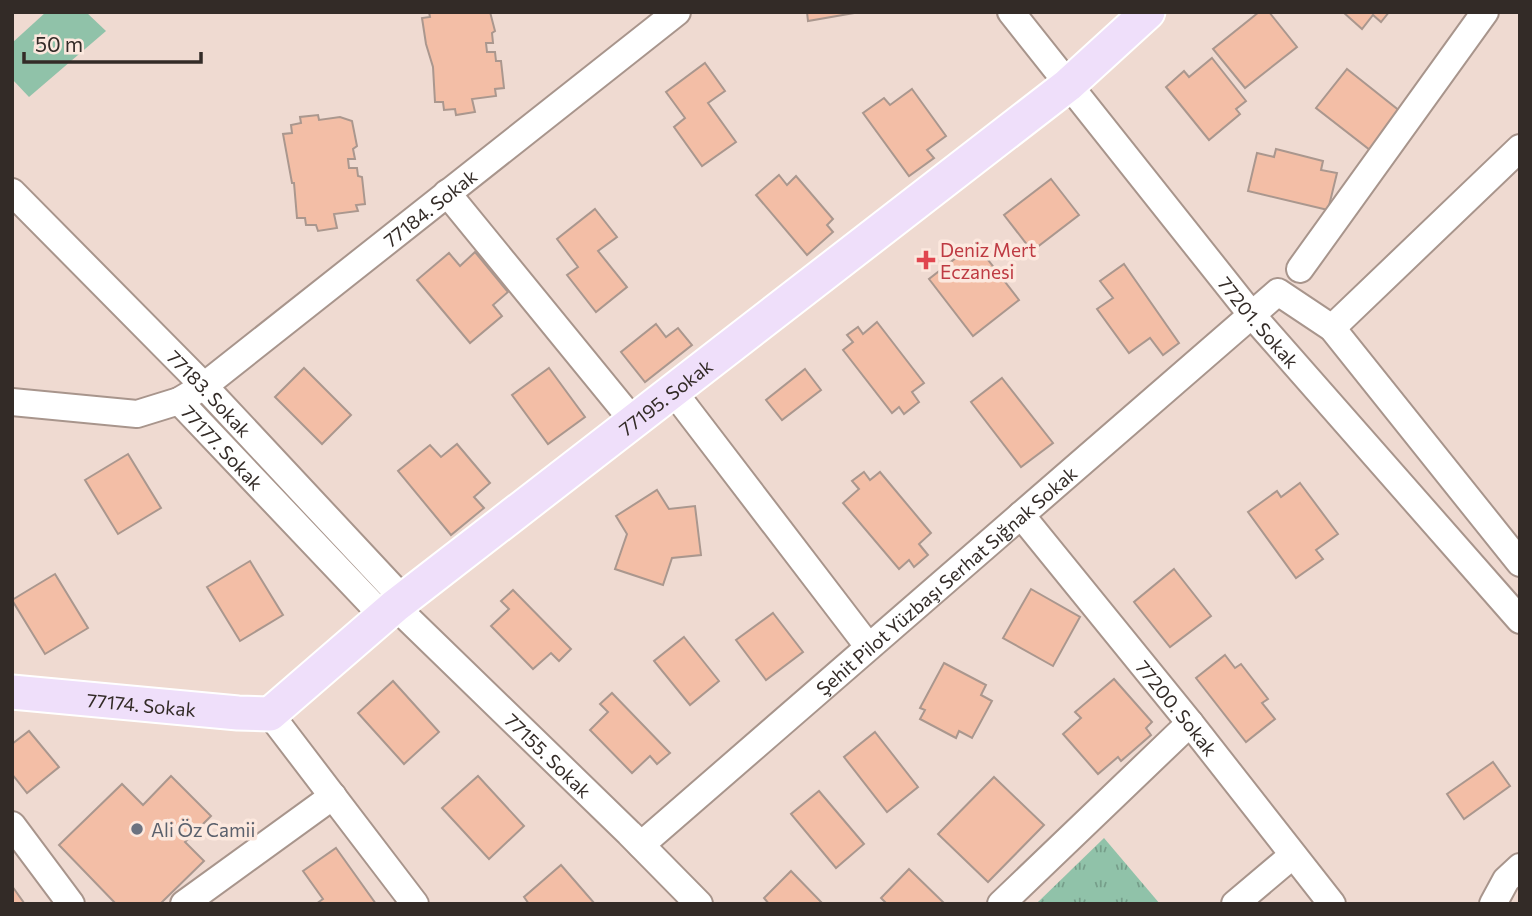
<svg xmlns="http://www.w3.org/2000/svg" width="1532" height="916" viewBox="0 0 1532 916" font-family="Commissioner,sans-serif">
<defs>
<pattern id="grass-tufts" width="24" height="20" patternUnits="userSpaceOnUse" patternTransform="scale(1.75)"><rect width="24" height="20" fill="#90c2a9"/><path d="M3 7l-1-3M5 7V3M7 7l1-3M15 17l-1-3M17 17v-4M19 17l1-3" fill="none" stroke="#769e8a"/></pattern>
</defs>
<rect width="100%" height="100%" fill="#efdad1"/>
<path fill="url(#grass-tufts)" d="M 1104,838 L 1160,904 L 1036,904 Z"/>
<path fill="#90c2a9" d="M 46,12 L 86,12 L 106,31 L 29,97 L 12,79 L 12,43 Z"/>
<g fill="#f3bea6" stroke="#aa978e" stroke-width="2">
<path d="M 429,12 L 490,12 L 495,31 L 492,33 L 493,43 L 486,43 L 487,52 L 495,52 L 496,61 L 501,61 L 504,88 L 495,89 L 496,96 L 472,99 L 475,112 L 456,115 L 455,109 L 444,110 L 443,102 L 435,102 L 433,67 L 426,44 L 422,18 L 430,17 Z"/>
<path d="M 807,12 L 860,12 L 808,21 Z"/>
<path d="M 1259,12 L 1269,12 L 1297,47 L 1245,88 L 1213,49 Z"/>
<path d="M 1343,12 L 1389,12 L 1381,22 L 1373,15 L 1362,29 Z"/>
<path d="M 1212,58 L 1246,101 L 1236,109 L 1240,114 L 1209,140 L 1166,87 L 1184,71 L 1189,77 Z"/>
<path d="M 705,63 L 725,91 L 708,103 L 736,142 L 702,166 L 674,127 L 685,118 L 666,92 Z"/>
<path d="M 1347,69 L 1401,112 L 1370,150 L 1316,108 Z"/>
<path d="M 912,89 L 946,136 L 927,150 L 934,158 L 909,176 L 863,113 L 884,98 L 890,105 Z"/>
<path d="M 318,115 L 319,120 L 340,117 L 352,121 L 357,146 L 353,149 L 355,159 L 348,159 L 349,168 L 357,168 L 358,176 L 362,177 L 365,204 L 356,205 L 358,211 L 334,214 L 337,228 L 318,231 L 316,225 L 306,225 L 305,218 L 297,218 L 294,183 L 292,183 L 283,134 L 292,133 L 291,125 L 301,123 L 300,117 Z"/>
<path d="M 1276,149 L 1323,161 L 1321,170 L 1337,173 L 1328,210 L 1248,191 L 1257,153 L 1274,157 Z"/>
<path d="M 779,175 L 787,185 L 796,176 L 833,219 L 827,225 L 833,232 L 807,255 L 756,195 Z"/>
<path d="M 1051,179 L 1079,215 L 1032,251 L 1004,215 Z"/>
<path d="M 595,209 L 617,237 L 598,251 L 627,287 L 596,312 L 567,275 L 578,267 L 557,239 Z"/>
<path d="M 975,243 L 1019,300 L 973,336 L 929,279 Z"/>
<path d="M 475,252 L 508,292 L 493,305 L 502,316 L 470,343 L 417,280 L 449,253 L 460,266 Z"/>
<path d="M 1124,264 L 1179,343 L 1163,355 L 1150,338 L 1129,353 L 1097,309 L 1113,298 L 1100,281 Z"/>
<path d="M 877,322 L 924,383 L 912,392 L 919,402 L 904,414 L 899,407 L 892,413 L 843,350 L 853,342 L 847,335 L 858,327 L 863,334 Z"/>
<path d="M 656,324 L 666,337 L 678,328 L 692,345 L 645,382 L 621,352 Z"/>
<path d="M 304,368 L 351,415 L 322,444 L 275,397 Z"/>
<path d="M 549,368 L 585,417 L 548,444 L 512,395 Z"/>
<path d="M 805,369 L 821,390 L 782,420 L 766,400 Z"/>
<path d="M 1002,378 L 1053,443 L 1021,467 L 971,402 Z"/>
<path d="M 457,444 L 490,483 L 474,497 L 484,508 L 451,535 L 398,471 L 430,445 L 441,457 Z"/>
<path d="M 128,454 L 161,508 L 118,534 L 85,480 Z"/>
<path d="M 864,472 L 870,480 L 880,472 L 931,533 L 919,544 L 928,555 L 914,567 L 909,560 L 899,569 L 843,503 L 859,489 L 852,481 Z"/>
<path d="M 1300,483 L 1338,534 L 1316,550 L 1323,559 L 1296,578 L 1248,512 L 1277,491 L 1281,497 Z"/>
<path d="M 657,490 L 669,509 L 695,506 L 701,555 L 672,558 L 663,585 L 615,569 L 627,534 L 616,516 Z"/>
<path d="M 250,561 L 283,615 L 240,641 L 207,587 Z"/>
<path d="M 1174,569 L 1211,616 L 1170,647 L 1134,602 Z"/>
<path d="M 55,574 L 88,628 L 45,654 L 12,600 Z"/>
<path d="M 1031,589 L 1080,617 L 1053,666 L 1003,638 Z"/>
<path d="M 513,590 L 571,649 L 559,661 L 551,653 L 533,669 L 491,626 L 509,609 L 501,601 Z"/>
<path d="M 773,613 L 803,652 L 766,680 L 736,640 Z"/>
<path d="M 684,637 L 719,681 L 690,705 L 654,661 Z"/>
<path d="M 1225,655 L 1235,668 L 1241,664 L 1268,699 L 1262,703 L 1275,719 L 1246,742 L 1196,678 Z"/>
<path d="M 944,663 L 986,685 L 981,695 L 992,701 L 972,738 L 959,731 L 956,738 L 920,719 L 925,710 L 920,708 Z"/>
<path d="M 1114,679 L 1152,722 L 1146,728 L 1151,735 L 1121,761 L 1118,757 L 1098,774 L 1063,734 L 1081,718 L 1075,712 Z"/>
<path d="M 393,681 L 439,732 L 404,764 L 358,713 Z"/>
<path d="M 612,693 L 670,753 L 657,764 L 650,756 L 632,773 L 590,730 L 608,712 L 600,704 Z"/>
<path d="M 29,731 L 59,767 L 27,793 L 12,774 L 12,744 Z"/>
<path d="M 875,732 L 918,787 L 887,812 L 844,757 Z"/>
<path d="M 1493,762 L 1510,786 L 1464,819 L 1447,794 Z"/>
<path d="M 171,776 L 211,816 L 185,842 L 204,861 L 160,904 L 116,904 L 59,845 L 122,784 L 143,805 Z"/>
<path d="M 478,776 L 524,826 L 489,859 L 442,808 Z"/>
<path d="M 994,777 L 1044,825 L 988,882 L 938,834 Z"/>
<path d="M 819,791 L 864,844 L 836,868 L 791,814 Z"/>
<path d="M 336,848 L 376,904 L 316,904 L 323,899 L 303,871 Z"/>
<path d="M 561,865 L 595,904 L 529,904 L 524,897 Z"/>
<path d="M 909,869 L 945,904 L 887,904 L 881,898 Z"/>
<path d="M 791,871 L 823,904 L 769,904 L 764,898 Z"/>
<path d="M 12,886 L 24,903 L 23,904 L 12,904 Z"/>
</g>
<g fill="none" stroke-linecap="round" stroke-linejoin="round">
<g stroke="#a8958c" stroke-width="30">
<g id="minor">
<path id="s1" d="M 1011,12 L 1251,314 L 1520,620"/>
<path id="s2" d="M 12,192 L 204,386 L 403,599"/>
<path d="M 447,193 L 634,422"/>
<path d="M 1300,269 L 1485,12"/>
<path d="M 1332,328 L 1520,148"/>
<path d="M 673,391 L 868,646"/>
<path id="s3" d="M 179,401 L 204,386 L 677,12"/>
<path id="s4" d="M 12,402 L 137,414 L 179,401 L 383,616"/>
<path id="s5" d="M 1021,515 L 1190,723 L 1332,904"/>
<path id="s6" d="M 395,606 L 629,833 L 699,904"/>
<path d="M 270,714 L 415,904"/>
<path d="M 12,825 L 71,904"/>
<path id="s7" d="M 641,845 L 1278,292 L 1332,328 L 1520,563"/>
<path d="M 184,904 L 333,796"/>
<path d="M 1001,904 L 1190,723"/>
<path d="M 1235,904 L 1293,855"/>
<path d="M 1493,904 L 1506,880 L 1520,867"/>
</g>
</g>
<g stroke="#fff" stroke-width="37">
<g id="major">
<path id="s8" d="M 12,692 L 238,713 L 270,714 L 395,606 L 1068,85 L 1148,12"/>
</g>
</g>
<use href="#minor" stroke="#fff" stroke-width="26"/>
<use href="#major" stroke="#efdffa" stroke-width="33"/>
</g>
<path fill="#e0444e" stroke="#fce8de" stroke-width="2.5" d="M922.5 249.5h7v7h7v7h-7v7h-7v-7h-7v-7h7z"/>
<circle fill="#6b7280" stroke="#fce8de" stroke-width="2.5" cx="137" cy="829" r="7"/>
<g text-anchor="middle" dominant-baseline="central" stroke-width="7" stroke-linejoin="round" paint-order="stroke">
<g font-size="19" fill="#332b27" stroke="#fce8de">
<text stroke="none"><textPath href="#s3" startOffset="317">77184. Sokak</textPath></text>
<text stroke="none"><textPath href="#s1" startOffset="397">77201. Sokak</textPath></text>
<text stroke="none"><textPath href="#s2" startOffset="282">77183. Sokak</textPath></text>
<text stroke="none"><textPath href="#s8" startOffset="766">77195. Sokak</textPath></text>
<text stroke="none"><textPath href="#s4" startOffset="233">77177. Sokak</textPath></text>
<text stroke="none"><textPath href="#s7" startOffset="404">Şehit Pilot Yüzbaşı Serhat Sığnak Sokak</textPath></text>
<text stroke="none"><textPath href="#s8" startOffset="130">77174. Sokak</textPath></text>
<text stroke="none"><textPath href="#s5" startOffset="248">77200. Sokak</textPath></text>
<text stroke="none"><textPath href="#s6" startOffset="214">77155. Sokak</textPath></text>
</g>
<g font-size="19" fill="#be3a42" stroke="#fce8de" text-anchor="start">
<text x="940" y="249">Deniz Mert<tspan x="940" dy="22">Eczanesi</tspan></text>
</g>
<g font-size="19" fill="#5b616d" stroke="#fce8de" text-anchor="start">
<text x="151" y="829">Ali Öz Camii</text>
</g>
</g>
<rect width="1532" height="916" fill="none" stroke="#332b27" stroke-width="28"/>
<path d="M24 52v10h177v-10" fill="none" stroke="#332b27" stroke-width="3.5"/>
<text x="35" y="52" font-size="21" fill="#332b27" stroke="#fce8de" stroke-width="5" paint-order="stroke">50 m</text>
</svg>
